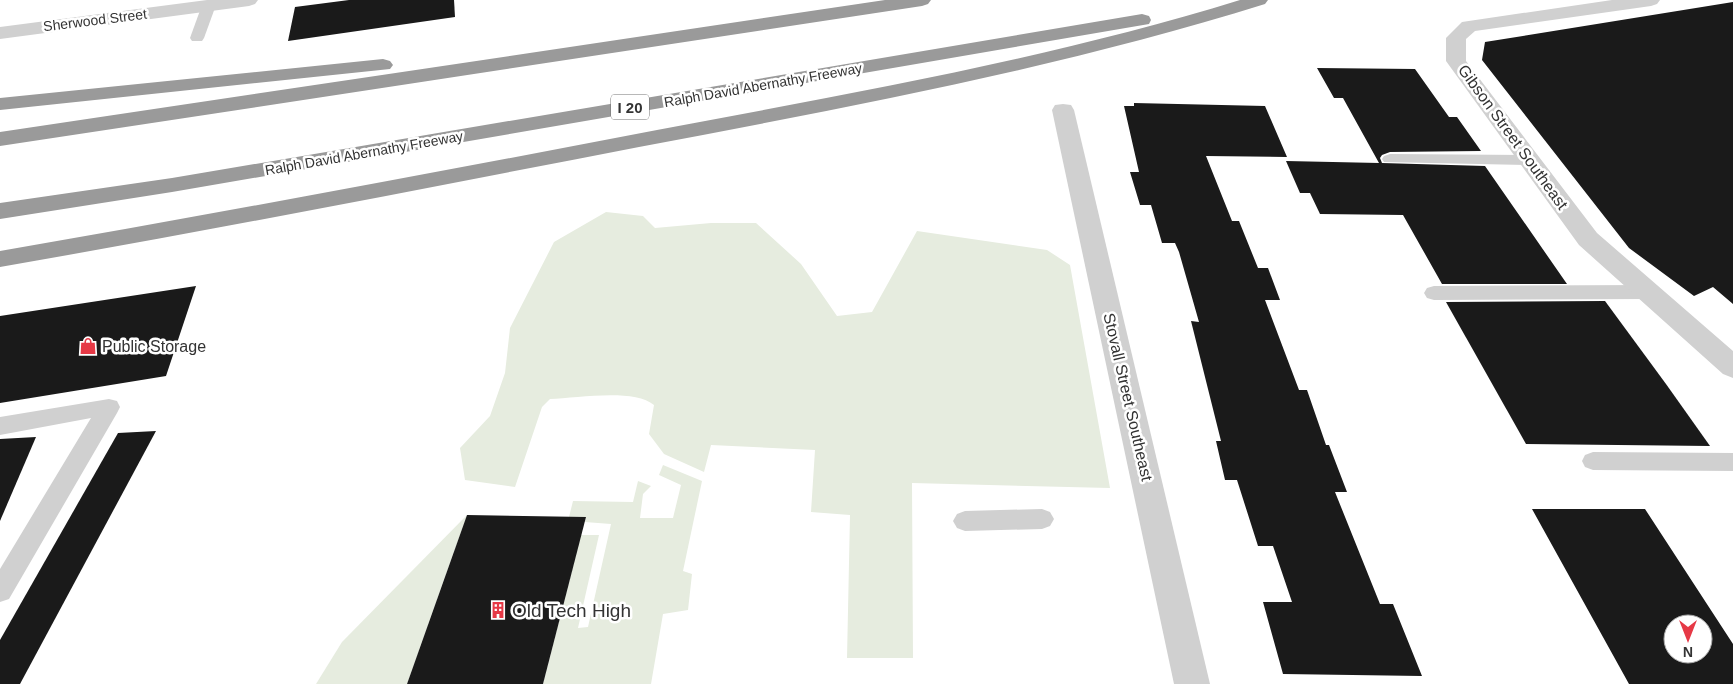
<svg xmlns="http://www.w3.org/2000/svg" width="1733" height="684" viewBox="0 0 1733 684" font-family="Helvetica,sans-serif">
<rect width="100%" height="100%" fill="#fff"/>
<g fill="#e6ecdf">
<path d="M 606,212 L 643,216 L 655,228 L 711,223 L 756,223 L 801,264 L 837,316 L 872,312 L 917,231 L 1047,250 L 1070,265 L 1110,488 L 912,483 L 913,658 L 847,658 L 850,515 L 811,512 L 815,450 L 711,445 L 704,472 L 664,454 L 649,434 L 654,405 C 634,388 577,398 550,399 L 542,407 L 515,487 L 465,480 L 460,448 L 490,416 L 505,373 L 510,328 L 554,242 Z"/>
<path d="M 663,465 L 702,481 L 683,571 L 692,574 L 688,610 L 663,614 L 651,684 L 543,684 L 581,535 L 599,535 L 578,628 L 588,627 L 611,524 L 585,522 L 586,517 L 569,517 L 573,501 L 633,502 L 638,481 L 651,486 L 643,494 L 640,518 L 673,518 L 681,485 L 659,475 Z"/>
<path d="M 467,515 L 407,684 L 316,684 L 342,642 Z"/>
</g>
<g fill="#1a1a1a" fill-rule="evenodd">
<path d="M 349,0 L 454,0 L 455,17 L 288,41 L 295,7 Z"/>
<path d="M 1733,2 L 1733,304 L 1713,287 L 1694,296 L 1629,248 L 1482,60 L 1485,42 Z"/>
<path d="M 1317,68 L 1415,69 L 1449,117 L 1457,117 L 1481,151 L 1390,152 L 1382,155 L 1380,158 L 1382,163 L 1485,166 L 1567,284 L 1442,284 L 1403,215 L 1320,214 L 1310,193 L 1300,193 L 1286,161 L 1379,163 L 1343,98 L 1334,98 Z"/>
<path d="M 1134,103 L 1265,106 L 1287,157 L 1206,156 L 1232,221 L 1239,221 L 1258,268 L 1268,268 L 1280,300 L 1265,300 L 1299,390 L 1307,390 L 1326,445 L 1329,445 L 1347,492 L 1335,492 L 1380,604 L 1393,604 L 1422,676 L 1283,674 L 1263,602 L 1292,602 L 1273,546 L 1258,546 L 1237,480 L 1225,480 L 1216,441 L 1221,441 L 1191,321 L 1199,322 L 1179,252 L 1175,243 L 1162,243 L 1151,205 L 1140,205 L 1130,172 L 1139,172 L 1124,106 L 1134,106 Z"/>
<path d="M 196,286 L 166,376 L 0,403 L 0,316 Z"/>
<path d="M 1605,301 L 1666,384 L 1710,446 L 1526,444 L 1446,302 Z"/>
<path d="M 156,431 L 20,684 L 0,684 L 0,640 L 118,433 Z"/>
<path d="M 36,437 L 0,521 L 0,439 Z"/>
<path d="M 1532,509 L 1645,509 L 1733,644 L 1733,684 L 1629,684 ZM 1673,624 L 1703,624 L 1703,654 L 1673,654 Z"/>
<path d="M 467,515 L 586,517 L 543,684 L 407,684 Z"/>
</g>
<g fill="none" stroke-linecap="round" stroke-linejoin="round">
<g fill="#d0d0d0" fill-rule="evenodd">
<path d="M 209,1 L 216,5 L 204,38 L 202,41 L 192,41 L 190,38 L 202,5 Z"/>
<path d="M 1390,154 L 1529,155 L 1535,156 L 1537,160 L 1535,164 L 1529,165 L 1384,162 L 1382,159 L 1384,156 Z"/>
<path d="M 1648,285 L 1655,287 L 1658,292 L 1655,297 L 1648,299 L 1434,300 L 1427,298 L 1424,293 L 1427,288 L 1434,286 Z"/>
<path d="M 109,399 L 117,401 L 120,407 L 117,413 L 9,599 L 0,602 L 0,569 L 91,418 L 0,435 L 0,417 Z"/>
<path d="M 1593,452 L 1733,453 L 1733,471 L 1593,470 L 1585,467 L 1582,461 L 1585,455 Z"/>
<path d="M 1042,509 L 1050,512 L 1054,519 L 1050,526 L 1042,529 L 965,531 L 957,528 L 953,521 L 957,514 L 965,511 Z"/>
</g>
<g fill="#d0d0d0" fill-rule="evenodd">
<path d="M 207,0 L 258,0 L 255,4 L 249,6 L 0,39 L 0,27 Z"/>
<path d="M 1612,0 L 1660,0 L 1657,4 L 1651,6 L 1475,31 L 1466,39 L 1466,61 L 1597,233 L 1733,351 L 1733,378 L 1723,374 L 1579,245 L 1446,61 L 1446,38 L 1462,22 Z"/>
<path d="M 1063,104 L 1071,105 L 1074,110 L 1210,684 L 1174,684 L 1052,110 L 1055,105 Z"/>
</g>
<g fill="#9a9a9a" fill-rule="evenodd">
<path d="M 885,0 L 931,0 L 928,4 L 922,6 L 0,146 L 0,132 Z"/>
<path d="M 1240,0 L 1268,0 L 1265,4 C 1060,68 850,107 639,147 C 426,188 213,230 0,267 L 0,251 C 219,213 438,172 657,130 C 853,93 1049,59 1240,0 Z"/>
<path d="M 1142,14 L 1149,16 L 1151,20 L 1149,24 L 172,192 L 0,219 L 0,203 L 172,178 Z"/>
<path d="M 383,59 L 390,61 L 393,65 L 390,69 L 0,110 L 0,98 Z"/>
</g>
</g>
<defs>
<g id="shop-bare" transform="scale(1.35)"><path d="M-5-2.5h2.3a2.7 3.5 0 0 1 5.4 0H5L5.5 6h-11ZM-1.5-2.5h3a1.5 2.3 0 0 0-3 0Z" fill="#e63946" stroke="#fff" stroke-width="2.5" paint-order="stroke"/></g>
<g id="building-bare" transform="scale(1.35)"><path d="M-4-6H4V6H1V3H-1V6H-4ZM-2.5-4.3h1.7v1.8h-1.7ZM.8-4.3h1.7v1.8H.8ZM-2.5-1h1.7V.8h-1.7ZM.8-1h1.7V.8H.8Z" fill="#e63946" stroke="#fff" stroke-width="2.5" paint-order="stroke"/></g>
</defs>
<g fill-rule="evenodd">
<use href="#shop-bare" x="88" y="346"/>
<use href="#building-bare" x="498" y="610"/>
</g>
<g text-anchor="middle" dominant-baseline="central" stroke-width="5" stroke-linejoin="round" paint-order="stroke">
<g font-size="14" fill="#333" stroke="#fff">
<text transform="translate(95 20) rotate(-7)">Sherwood Street</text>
<text transform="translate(763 85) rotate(-10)">Ralph David Abernathy Freeway</text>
<text transform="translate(364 153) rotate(-10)">Ralph David Abernathy Freeway</text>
</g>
<rect fill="#fff" stroke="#707070" stroke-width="1" x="611" y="94.5" width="38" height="25" rx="4"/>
<g font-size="15" font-weight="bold" fill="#333">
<text x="630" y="107">I 20</text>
</g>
<g font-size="16" fill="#333" stroke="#fff">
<text transform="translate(1513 137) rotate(54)">Gibson Street Southeast</text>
<text transform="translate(1128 397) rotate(77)">Stovall Street Southeast</text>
</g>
<g font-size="16" fill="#333" stroke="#fff" text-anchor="start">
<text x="102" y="346">Public Storage</text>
</g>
<g font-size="19" fill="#333" stroke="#fff" text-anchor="start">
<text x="512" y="610">Old Tech High</text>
</g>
</g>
<g transform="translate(1688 639) rotate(180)"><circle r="24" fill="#ffffff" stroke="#adadad"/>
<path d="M0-4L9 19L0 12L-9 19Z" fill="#e63946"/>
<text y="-8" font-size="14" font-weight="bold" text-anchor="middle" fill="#333333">N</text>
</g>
</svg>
